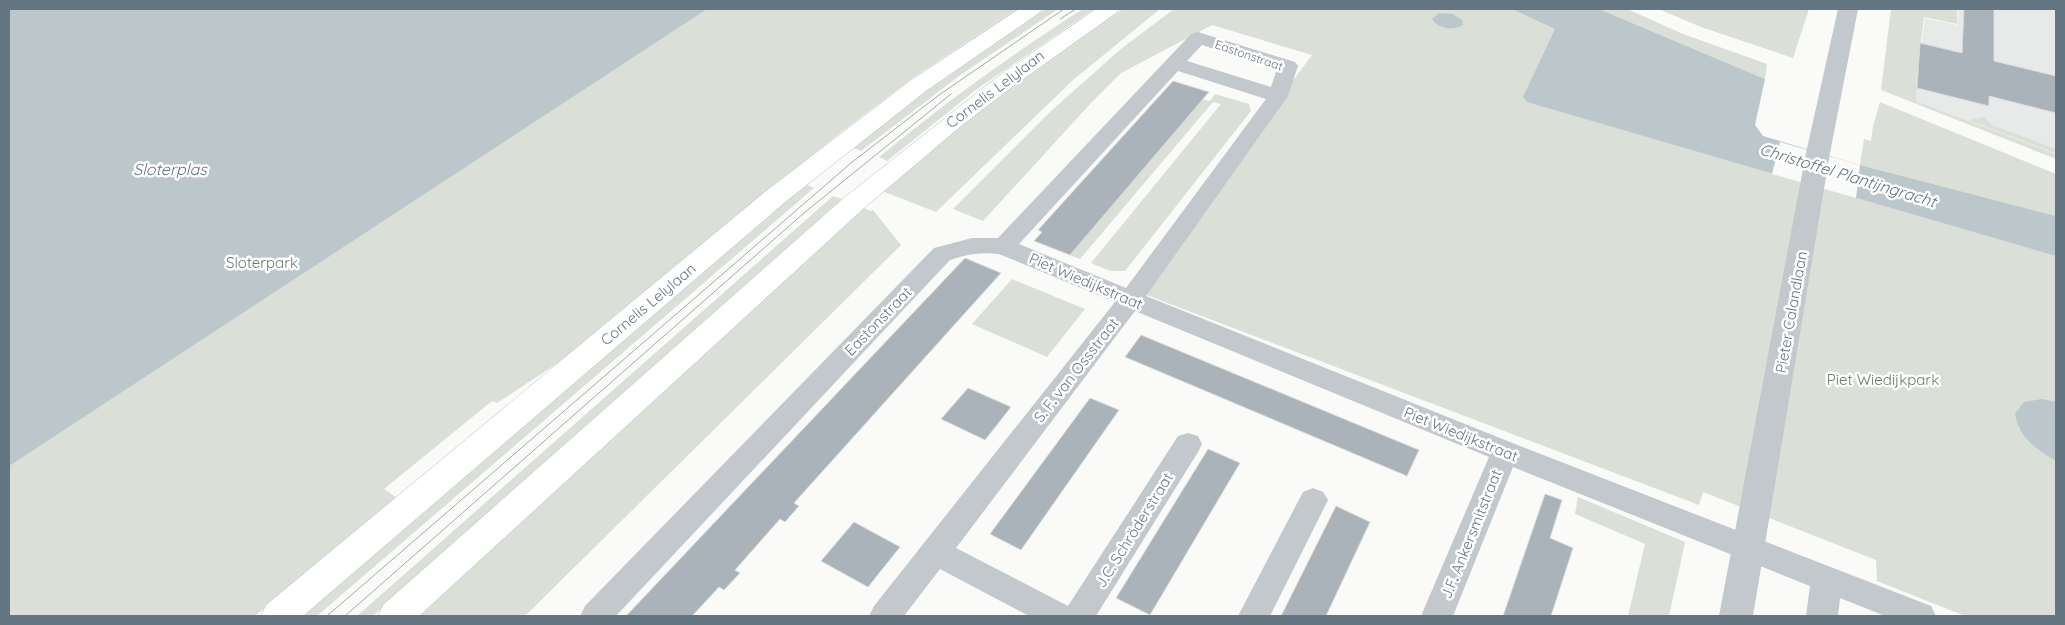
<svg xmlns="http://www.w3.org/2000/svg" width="2065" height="625" viewBox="0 0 2065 625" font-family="Quicksand,sans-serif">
<rect width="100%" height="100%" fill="#fafaf8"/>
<path fill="#e8e9e9" d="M 1958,9 L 2056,9 L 2056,154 L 1916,101 L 1915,89 L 1925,18 L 1957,25 Z"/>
<g fill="#dadfd7">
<path d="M 9,9 L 1017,9 L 914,77 L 840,133 L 732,219 L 564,359 L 497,403 L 492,401 L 384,489 L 397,498 L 255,616 L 9,616 Z"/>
<path d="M 1045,9 L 1058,9 L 959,76 L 861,151 L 852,147 L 921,93 Z"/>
<path d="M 1083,9 L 1094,9 L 977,89 L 887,161 L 879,157 C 944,104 1012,54 1083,9 Z"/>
<path d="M 1123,9 L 1160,9 L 1073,80 L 936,212 L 882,191 C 958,125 1038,62 1123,9 Z"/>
<path d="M 1174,9 L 1518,9 L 1574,34 L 1587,107 L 2056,252 L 2056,616 L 1965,616 L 1877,581 L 1876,560 L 1703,492 L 1699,505 L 1136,291 L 1312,55 L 1212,25 L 1121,73 L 1090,104 L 983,221 L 953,209 L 1050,112 L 1122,48 Z"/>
<path d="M 1599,9 L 1627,9 L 1683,34 L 1767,64 L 1765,79 Z"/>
<path d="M 1663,9 L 1809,9 L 1793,58 L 1701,27 L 1661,10 Z"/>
<path d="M 1891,9 L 1957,9 L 1957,24 L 1924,17 L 1919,56 L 1934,60 L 1933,74 L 1917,70 L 1916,101 L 2056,154 L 2056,159 L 1881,90 Z"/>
<path d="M 1215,94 L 1249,104 L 1251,111 L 1125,271 L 1110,271 L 1091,263 L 1221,104 L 1213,102 L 1080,259 L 1069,255 L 1201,99 L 1210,101 Z"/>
<path d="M 1880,102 L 2056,174 L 2056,216 L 1860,165 L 1864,139 L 1871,141 L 1873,126 Z"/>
<path d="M 1984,117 L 1992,125 L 2056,149 L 2056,153 L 1969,120 Z"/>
<path d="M 805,184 L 814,188 L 317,616 L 298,616 Z"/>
<path d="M 833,196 L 842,199 L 373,616 L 357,616 Z"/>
<path d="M 863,208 L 871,211 L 873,210 L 901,245 L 525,616 L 413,616 Z"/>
<path d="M 1012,279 L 1085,309 L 1047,357 L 972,324 Z"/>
<path d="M 1578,497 L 1685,542 L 1669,616 L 1628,616 L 1645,544 L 1575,514 Z"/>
</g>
<g fill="#bbc7cb">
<path d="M 9,9 L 707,9 L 9,466 Z"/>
<path d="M 1512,9 L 1599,9 L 1765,79 L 1755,125 L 1763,136 L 1860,165 L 2056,216 L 2056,256 L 1527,102 L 1523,97 L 1555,29 Z"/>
<path d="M 1439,13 L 1453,14 L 1462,20 L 1463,25 C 1453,31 1438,29 1432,19 Z"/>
<path d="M 2042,399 L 2056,402 L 2056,461 C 2036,449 2019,438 2015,414 L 2024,402 Z"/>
</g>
<path fill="#fafaf8" d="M 1780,142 L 1860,165 L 1856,198 L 1772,174 Z"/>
<g fill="#aab3b9" stroke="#dcdcda">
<path d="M 1964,9 L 1994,9 L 1994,61 L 2056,76 L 2056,113 L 1989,96 L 1989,106 L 1917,88 L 1920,43 L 1962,53 Z"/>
<path d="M 1173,81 L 1209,92 L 1070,255 L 1034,241 L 1042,232 L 1038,230 Z"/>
<path d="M 965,258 L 1001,273 L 794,503 L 799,506 L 785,522 L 780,519 L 735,570 L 740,573 L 724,590 L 719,587 L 692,616 L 626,616 Z"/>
<path d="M 1141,335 L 1419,450 L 1407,476 L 1125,357 Z"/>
<path d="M 968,388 L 1011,407 L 985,440 L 941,419 Z"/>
<path d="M 1090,398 L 1119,410 L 1021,550 L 990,534 Z"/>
<path d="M 1208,449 L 1240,463 L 1150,615 L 1116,598 Z"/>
<path d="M 1545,494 L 1562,500 L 1550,538 L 1573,548 L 1551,616 L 1503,616 Z"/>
<path d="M 1336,506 L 1370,522 L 1326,616 L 1281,616 Z"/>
<path d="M 854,522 L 900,547 L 868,587 L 821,561 Z"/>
</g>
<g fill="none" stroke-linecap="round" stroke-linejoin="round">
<g stroke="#b3babf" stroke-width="1">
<g id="secondary">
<path d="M 1019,9 L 1042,9 L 1039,13 L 926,91 L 784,203 L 303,616 L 261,616 L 266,605 L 766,191 L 910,81 Z"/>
<path d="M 1096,9 L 1119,9 L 1116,13 L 1012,87 L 961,126 L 863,209 L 419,616 L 378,616 L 383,605 L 845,197 L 996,78 Z"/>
</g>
</g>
<g fill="#c3c8cc" fill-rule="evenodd">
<path d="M 1198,32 L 1295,62 L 1298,66 L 1288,96 L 1146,296 L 1515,444 L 1931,606 L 1936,616 L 1885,616 L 1840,598 L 1838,616 L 1806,616 L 1810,586 L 1513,467 L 1453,616 L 1421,616 L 1489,457 L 1135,311 L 956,548 L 1068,606 L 1178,436 L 1188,433 L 1198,436 L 1202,444 L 1198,452 L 1096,616 L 1029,616 L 940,569 L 904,616 L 869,616 L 874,606 L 1115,302 L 999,254 C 982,252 967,254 950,260 L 616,616 L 580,616 L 585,606 L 934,248 L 972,238 L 998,238 L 1191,34 ZM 1202,45 L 1277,69 L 1271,87 L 1187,61 ZM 1178,71 L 1266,99 L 1126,288 L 1019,244 Z"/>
<path d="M 1313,488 L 1323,492 L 1328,500 L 1270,616 L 1238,616 L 1303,492 Z"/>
</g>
<path fill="#c3c8cc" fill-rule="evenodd" d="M 1838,9 L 1858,9 L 1830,153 L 1753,616 L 1719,616 L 1806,153 Z"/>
<use href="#secondary" fill="#fff" fill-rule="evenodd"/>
<g stroke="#a2aab0" stroke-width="1">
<path d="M 1060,19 L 1076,9"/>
<path d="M 327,616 L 851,163 L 939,95 L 1064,9"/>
<path d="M 345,616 L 804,213 L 951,94"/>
</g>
</g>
<g text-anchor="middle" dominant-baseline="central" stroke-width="5" stroke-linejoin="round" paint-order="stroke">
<g font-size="12" fill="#657683" stroke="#fff">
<text transform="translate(1249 55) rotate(19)">Eastonstraat</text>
</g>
<g font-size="15" fill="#657683" stroke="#fff">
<text transform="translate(995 89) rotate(-37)">Cornelis Lelylaan</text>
<text transform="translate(1086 281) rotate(23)">Piet Wiedijkstraat</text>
<text transform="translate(648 304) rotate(-40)">Cornelis Lelylaan</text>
<text transform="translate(1791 312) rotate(-80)">Pieter Calandlaan</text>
<text transform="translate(878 321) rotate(-46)">Eastonstraat</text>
<text transform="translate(1076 370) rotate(-52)">S. F. van Ossstraat</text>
<text transform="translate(1461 434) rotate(22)">Piet Wiedijkstraat</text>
<text transform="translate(1134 530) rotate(-58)">J.C. Schröderstraat</text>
<text transform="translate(1471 534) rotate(-68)">J.F. Ankersmitstraat</text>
</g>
<g font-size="15" fill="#687a64" stroke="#fff">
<text x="262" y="262">Sloterpark</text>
<text x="1883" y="379">Piet Wiedijkpark</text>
</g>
<g font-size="16" font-style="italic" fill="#60757c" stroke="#fff">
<text x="170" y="169">Sloterplas</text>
<text transform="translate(1848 175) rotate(17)">Christoffel Plantijngracht</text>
</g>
</g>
<rect width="2065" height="625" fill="none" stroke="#657683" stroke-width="20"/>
</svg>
